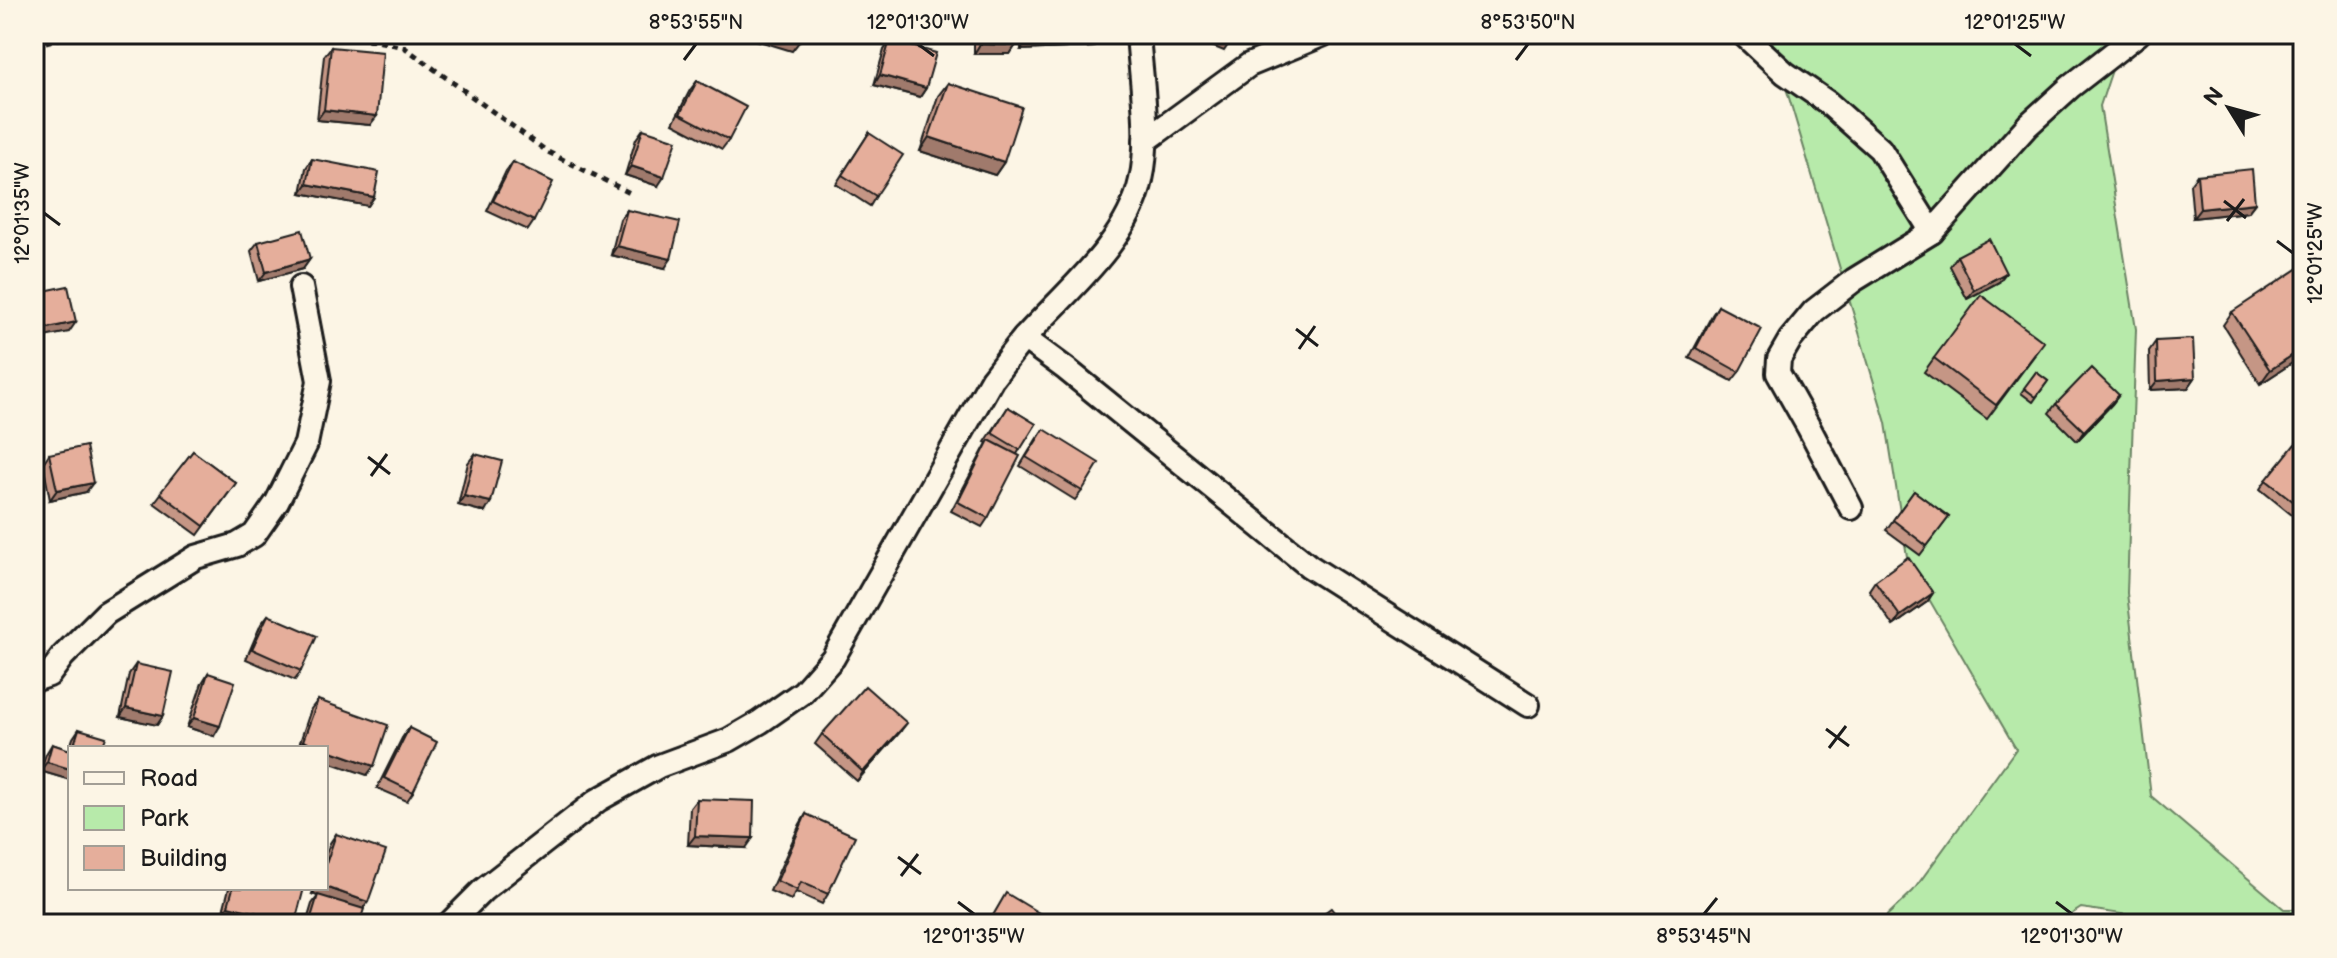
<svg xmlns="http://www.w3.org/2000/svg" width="2337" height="958" viewBox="0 0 2337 958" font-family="'Balsamiq Sans',sans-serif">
<rect width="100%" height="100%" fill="#fcf5e5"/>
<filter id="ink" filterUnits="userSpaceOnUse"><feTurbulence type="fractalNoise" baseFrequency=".0125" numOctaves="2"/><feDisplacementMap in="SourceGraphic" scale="16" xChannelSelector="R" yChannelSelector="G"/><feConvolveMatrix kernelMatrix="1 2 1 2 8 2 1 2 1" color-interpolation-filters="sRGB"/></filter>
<g filter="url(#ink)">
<path fill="#b7eaaa" stroke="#6a8363" stroke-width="2" d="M 1770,34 L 2124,34 L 2100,106 L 2136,329 L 2127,593 L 2151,796 L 2284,909 L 2303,909 L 2303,924 L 2149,924 L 2149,918 L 2081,908 L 2056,924 L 1878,924 L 1913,891 L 2016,749 L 1908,563 L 1886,423 Z"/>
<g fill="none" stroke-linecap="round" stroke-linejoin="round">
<g stroke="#1c1c1c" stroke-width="28">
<g id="minor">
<path d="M 1743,34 L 1785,73 L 1827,102 L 1880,149 L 1932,232 L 1854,280 L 1814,311 L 1790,340 L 1779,359 L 1778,373 L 1808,426 L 1851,508"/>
<path d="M 1145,141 L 1249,65 L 1324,34"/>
<path d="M 1932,232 L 2028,125 L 2070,87 L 2138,34"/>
<path d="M 1024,338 L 1066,369 L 1309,566 L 1528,705"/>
<path d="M 34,680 L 49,675 L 63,656 L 106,613 L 196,557 L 237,545 L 254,535 L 277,502 L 306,444 L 319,381 L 301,287"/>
<path d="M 449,924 L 483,890 L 598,800 L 659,766 L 729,740 L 760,722 L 803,692 L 833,658 L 992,379 C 1003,365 1014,349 1026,336 C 1067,291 1128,242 1141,180 C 1151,136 1141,80 1138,34"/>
</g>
</g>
<g stroke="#1c1c1c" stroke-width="5" stroke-dasharray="6 6" stroke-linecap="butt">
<path d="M 344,34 L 404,47 L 548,152 L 630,193"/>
<path d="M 34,45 L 78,34"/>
</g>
<use href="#minor" stroke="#fcf5e5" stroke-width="22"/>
</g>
<g fill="#c59685" stroke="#1c1c1c" stroke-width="2">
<path d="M 974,34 L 1017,34 L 1016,45 L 1010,54 L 974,54 Z"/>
<path d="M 1021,34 L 1103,34 L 1094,47 L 1021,50 Z"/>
<path d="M 890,40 L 926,88 L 920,97 L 874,85 L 884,50 Z"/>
<path d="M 331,47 L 370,125 L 317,120 L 324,56 Z"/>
<path d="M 697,81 L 729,140 L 722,149 L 673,123 L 690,90 Z"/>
<path d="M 948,83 L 1004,162 L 995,175 L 920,151 L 938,96 Z"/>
<path d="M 643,129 L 658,186 L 625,175 L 636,139 Z"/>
<path d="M 869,133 L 876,196 L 870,206 L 836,184 Z"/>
<path d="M 312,159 L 374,197 L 368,206 L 301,193 L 306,168 Z"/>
<path d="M 513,162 L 534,221 L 528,230 L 487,211 L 506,171 Z"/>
<path d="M 2197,175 L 2255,203 L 2248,212 L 2193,218 L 2190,184 Z"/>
<path d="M 627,210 L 665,268 L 611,255 L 620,219 Z"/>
<path d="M 258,242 L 310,259 L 303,269 L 259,281 L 251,251 Z"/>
<path d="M 1957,256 L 1999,282 L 1967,299 L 1950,266 Z"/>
<path d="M 1718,306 L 1739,372 L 1732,381 L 1689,358 L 1712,315 Z"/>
<path d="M 2232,312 L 2303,356 L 2260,384 L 2223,325 Z"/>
<path d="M 2156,341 L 2195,378 L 2188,388 L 2150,390 L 2149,351 Z"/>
<path d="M 2034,356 L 1987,419 L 1924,372 L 1934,358 Z"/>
<path d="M 2036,372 L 2048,381 L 2033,402 L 2021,393 Z"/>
<path d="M 2119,395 L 2112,404 L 2077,441 L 2049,413 L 2056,404 Z"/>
<path d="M 1008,407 L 1036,424 L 1017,454 L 988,518 L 982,527 L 951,511 L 987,443 L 985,442 Z"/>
<path d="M 1037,438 L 1082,491 L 1075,500 L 1020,466 Z"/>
<path d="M 193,451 L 236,483 L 198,535 L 154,503 Z"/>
<path d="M 2303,451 L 2303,524 L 2260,489 L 2266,480 Z"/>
<path d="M 49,454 L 86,492 L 50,500 L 43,463 Z"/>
<path d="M 475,454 L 485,512 L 458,505 L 468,463 Z"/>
<path d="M 1914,491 L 1949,517 L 1920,555 L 1886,530 Z"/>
<path d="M 1875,581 L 1933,593 L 1927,602 L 1893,626 L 1869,590 Z"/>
<path d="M 268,615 L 301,671 L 295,680 L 246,659 L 261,624 Z"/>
<path d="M 136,664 L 163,716 L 157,725 L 120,717 L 129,674 Z"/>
<path d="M 208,673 L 214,736 L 187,727 L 202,683 Z"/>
<path d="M 318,700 L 367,775 L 326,748 L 298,748 L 311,709 Z"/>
<path d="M 409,728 L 413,792 L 407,801 L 377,788 L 402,738 Z"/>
<path d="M 79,729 L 102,748 L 70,748 L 70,780 L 40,771 L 46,754 L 52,744 L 69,750 L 73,738 Z"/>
<path d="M 900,732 L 857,781 L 815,744 L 822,734 Z"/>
<path d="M 697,799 L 746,848 L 688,845 L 690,808 Z"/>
<path d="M 806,814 L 828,894 L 822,904 L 796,892 L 791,900 L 770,891 L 800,824 Z"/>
<path d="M 336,834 L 363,909 L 359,924 L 301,924 L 306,924 L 312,904 L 318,896 L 312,894 L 314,888 L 326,888 L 326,854 L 330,843 Z"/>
<path d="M 229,888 L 304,888 L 222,915 Z"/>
</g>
<g fill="#a07a6c" stroke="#1c1c1c" stroke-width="2">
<path d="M 751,34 L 773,34 L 799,42 L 792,51 L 749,38 Z"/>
<path d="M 1087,34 L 1103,34 L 1094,47 L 1021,50 L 1031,36 Z"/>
<path d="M 1182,34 L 1211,34 L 1230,42 L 1224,51 Z"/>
<path d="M 980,44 L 1016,45 L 1010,54 L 974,54 Z"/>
<path d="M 880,75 L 926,88 L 920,97 L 874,85 Z"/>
<path d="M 324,110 L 377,116 L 370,125 L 317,120 Z"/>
<path d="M 929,137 L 1004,162 L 995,175 L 920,151 Z"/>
<path d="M 631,166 L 664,177 L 658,186 L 625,175 Z"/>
<path d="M 307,184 L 374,197 L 368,206 L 301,193 Z"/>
<path d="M 2255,203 L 2248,212 L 2193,218 L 2200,209 Z"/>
<path d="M 617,246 L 671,259 L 665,268 L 611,255 Z"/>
<path d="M 310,259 L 303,269 L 259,281 L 266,272 Z"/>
<path d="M 2006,273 L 1999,282 L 1967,299 L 1974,290 Z"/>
<path d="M 76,322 L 69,332 L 34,339 L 34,331 Z"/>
<path d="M 2303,348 L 2303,356 L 2260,384 L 2270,370 Z"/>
<path d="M 2195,378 L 2188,388 L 2150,390 L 2157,381 Z"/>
<path d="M 2119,395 L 2112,404 L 2077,441 L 2084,431 Z"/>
<path d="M 93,483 L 86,492 L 50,500 L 57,490 Z"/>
<path d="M 464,496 L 491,502 L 485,512 L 458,505 Z"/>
<path d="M 1933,593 L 1927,602 L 1893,626 L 1900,616 Z"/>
<path d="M 126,708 L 163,716 L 157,725 L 120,717 Z"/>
<path d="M 194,718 L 220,726 L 214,736 L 187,727 Z"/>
<path d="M 907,723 L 900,732 L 857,781 L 863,772 Z"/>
<path d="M 303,741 L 324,748 L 298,748 Z"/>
<path d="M 326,749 L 374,766 L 367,775 L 326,761 Z"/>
<path d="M 47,762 L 70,769 L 70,780 L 40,771 Z"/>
<path d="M 695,836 L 753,838 L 746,848 L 688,845 Z"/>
<path d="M 326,887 L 368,902 L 362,911 L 312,894 L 317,888 Z"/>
<path d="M 228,906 L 295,922 L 294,924 L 258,924 L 222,915 Z"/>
</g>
<g fill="#e5ae9b" stroke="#1c1c1c" stroke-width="2">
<path d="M 773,34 L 801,34 L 799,42 Z"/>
<path d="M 981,34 L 1017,34 L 1016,45 L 980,44 Z"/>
<path d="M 1031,34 L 1087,34 L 1031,36 Z"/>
<path d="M 1211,34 L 1233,34 L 1230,42 Z"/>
<path d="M 890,40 L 936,53 L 926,88 L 880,75 Z"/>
<path d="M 331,47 L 383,52 L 377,116 L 324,110 Z"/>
<path d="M 697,81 L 746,107 L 729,140 L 680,114 Z"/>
<path d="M 948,83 L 1022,107 L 1004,162 L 929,137 Z"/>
<path d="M 643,129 L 677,140 L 664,177 L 631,166 Z"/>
<path d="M 869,133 L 903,155 L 876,196 L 842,175 Z"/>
<path d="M 312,159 L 379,172 L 374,197 L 307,184 Z"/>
<path d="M 513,162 L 553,182 L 534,221 L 493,201 Z"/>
<path d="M 2252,169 L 2255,203 L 2200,209 L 2197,175 Z"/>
<path d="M 627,210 L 680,222 L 671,259 L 617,246 Z"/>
<path d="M 302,230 L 310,259 L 266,272 L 258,242 Z"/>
<path d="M 1989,239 L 2006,273 L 1974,290 L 1957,256 Z"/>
<path d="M 2299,268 L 2303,274 L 2303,348 L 2270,370 L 2232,312 Z"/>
<path d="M 68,286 L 76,322 L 34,331 L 34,293 Z"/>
<path d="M 1981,295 L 2044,342 L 1996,405 L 1934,358 Z"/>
<path d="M 1718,306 L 1762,329 L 1739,372 L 1696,348 Z"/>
<path d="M 2193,339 L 2195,378 L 2157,381 L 2156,341 Z"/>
<path d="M 2091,368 L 2119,395 L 2084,431 L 2056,404 Z"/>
<path d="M 2036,372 L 2048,381 L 2036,397 L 2024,388 Z"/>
<path d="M 1008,407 L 1036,424 L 1020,450 L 992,433 Z"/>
<path d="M 1044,429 L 1099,463 L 1082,491 L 1026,457 Z"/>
<path d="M 989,440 L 1020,456 L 988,518 L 958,502 Z"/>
<path d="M 2295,444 L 2303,451 L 2303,509 L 2266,480 Z"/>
<path d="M 86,446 L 93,483 L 57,490 L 49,454 Z"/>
<path d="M 193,451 L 236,483 L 204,526 L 160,493 Z"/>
<path d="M 475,454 L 502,461 L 491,502 L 464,496 Z"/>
<path d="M 1914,491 L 1949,517 L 1927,546 L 1893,520 Z"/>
<path d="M 1908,557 L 1933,593 L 1900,616 L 1875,581 Z"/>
<path d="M 268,615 L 317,636 L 301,671 L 252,649 Z"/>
<path d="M 136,664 L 173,672 L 163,716 L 126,708 Z"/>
<path d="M 208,673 L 235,682 L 220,726 L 194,718 Z"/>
<path d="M 865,686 L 907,723 L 863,772 L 822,734 Z"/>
<path d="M 318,700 L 388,725 L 374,766 L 303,741 Z"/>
<path d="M 409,728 L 437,742 L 413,792 L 384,778 Z"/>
<path d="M 79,729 L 106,737 L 102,748 L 73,748 Z"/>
<path d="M 52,744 L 70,750 L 70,769 L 47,762 Z"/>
<path d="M 697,799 L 754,801 L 753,838 L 695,836 Z"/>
<path d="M 806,814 L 855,836 L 828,894 L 801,882 L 797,890 L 777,881 Z"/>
<path d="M 336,834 L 386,851 L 368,902 L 326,887 L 326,864 Z"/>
<path d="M 233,888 L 304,888 L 295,922 L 228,906 Z"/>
<path d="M 1006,893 L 1044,916 L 1039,924 L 988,924 Z"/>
<path d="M 318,895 L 364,909 L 359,924 L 309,924 Z"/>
<path d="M 1331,908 L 1343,924 L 1309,924 Z"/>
<path d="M 222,919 L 235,922 L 235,924 L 221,924 Z"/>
</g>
</g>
<path fill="none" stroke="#1c1c1c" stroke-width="3" d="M 918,44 L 934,56M 2015,44 L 2031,56M 684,60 L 696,44M 1516,60 L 1528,44M 2224,201 L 2246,218M 44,213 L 60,225M 2227,221 L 2244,199M 2277,241 L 2293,253M 1296,329 L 1318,346M 1299,349 L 1315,326M 368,457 L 390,474M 371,476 L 387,454M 1826,729 L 1849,746M 1829,748 L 1846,726M 898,857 L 921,874M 901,876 L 918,854M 958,902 L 974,914M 2056,902 L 2072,914M 1704,914 L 1717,898"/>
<rect width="2337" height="958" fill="none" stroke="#fcf5e5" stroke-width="88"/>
<rect x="68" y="746" width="260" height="144" fill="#fcf5e5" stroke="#a29e95" stroke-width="2"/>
<rect x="84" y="772" width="40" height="12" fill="#fcf5e5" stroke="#a29e95" stroke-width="2"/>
<text x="140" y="786" font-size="24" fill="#1c1c1c">Road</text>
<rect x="84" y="806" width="40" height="24" fill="#b7eaaa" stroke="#a29e95" stroke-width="2"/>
<text x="140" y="826" font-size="24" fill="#1c1c1c">Park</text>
<rect x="84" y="846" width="40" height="24" fill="#e5ae9b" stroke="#a29e95" stroke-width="2"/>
<text x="140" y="866" font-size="24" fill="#1c1c1c">Building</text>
<g transform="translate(2229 108) rotate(307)" stroke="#fcf5e5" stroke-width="6" paint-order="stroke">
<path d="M0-6L14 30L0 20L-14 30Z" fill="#1c1c1c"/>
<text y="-12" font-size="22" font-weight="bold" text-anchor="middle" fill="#1c1c1c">N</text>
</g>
<rect x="44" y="44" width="2249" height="870" fill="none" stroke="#1c1c1c" stroke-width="3"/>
<g font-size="20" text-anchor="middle" fill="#1c1c1c">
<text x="696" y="29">8°53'55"N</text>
<text x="918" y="29">12°01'30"W</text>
<text x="1528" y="29">8°53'50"N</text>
<text x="2015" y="29">12°01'25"W</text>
<text transform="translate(22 213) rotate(-90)" y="7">12°01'35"W</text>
<text transform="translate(2315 253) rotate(-90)" y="7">12°01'25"W</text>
<text x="974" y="943">12°01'35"W</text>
<text x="1704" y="943">8°53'45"N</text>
<text x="2072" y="943">12°01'30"W</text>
</g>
</svg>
